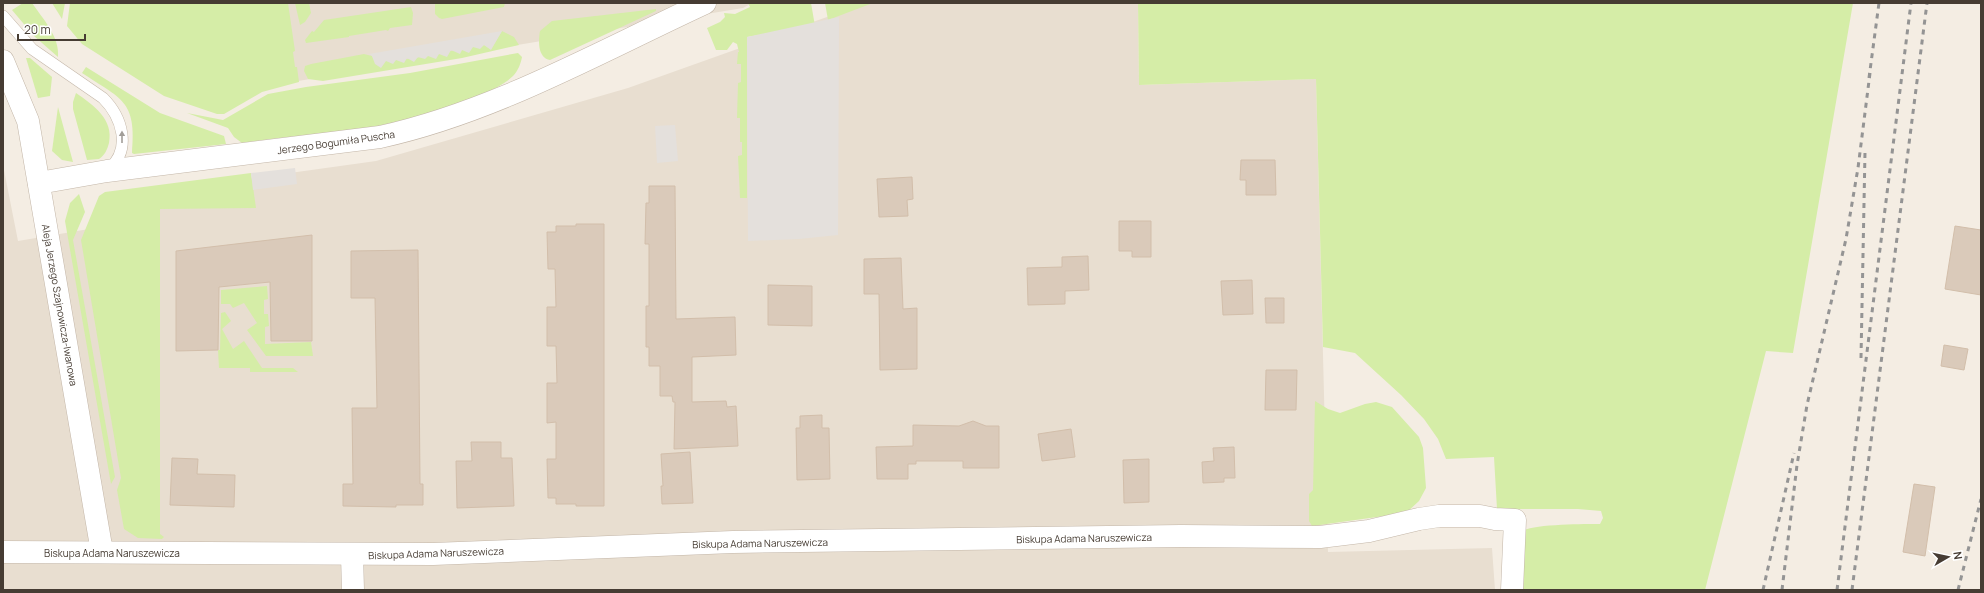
<svg xmlns="http://www.w3.org/2000/svg" width="1984" height="593" viewBox="0 0 1984 593" font-family="Manrope,sans-serif">
<rect width="100%" height="100%" fill="#f4ede3"/>
<g fill="#e8ded0">
<path d="M 281,3 L 752,3 L 743,8 L 292,82 Z"/>
<path d="M 866,3 L 1138,3 L 1139,85 L 1316,79 L 1328,552 L 1492,548 L 1495,590 L 3,590 L 3,165 L 18,241 L 95,228 L 123,196 L 376,161 L 628,88 Z"/>
</g>
<g fill="#d5eda7">
<path d="M 23,3 L 32,3 C 43,19 60,37 58,57 L 34,36 L 12,10 Z"/>
<path d="M 52,3 L 65,3 L 62,19 Z"/>
<path d="M 70,3 L 288,3 L 295,51 L 293,52 L 295,67 L 297,67 L 299,82 L 262,92 L 224,114 L 217,114 L 164,96 L 82,44 L 67,26 Z"/>
<path d="M 295,3 L 309,3 L 311,13 L 305,22 L 300,25 Z"/>
<path d="M 435,3 L 505,3 L 504,7 L 442,19 L 439,18 L 435,14 Z"/>
<path d="M 748,3 L 811,3 L 815,26 L 747,37 L 747,198 L 740,198 L 738,156 L 742,155 L 742,142 L 740,142 L 740,118 L 737,118 L 738,83 L 741,82 L 741,64 L 737,64 L 738,52 L 739,52 L 737,44 L 733,42 L 727,50 L 716,50 L 707,28 L 720,22 L 725,17 L 724,13 L 735,14 L 750,7 Z"/>
<path d="M 825,3 L 873,3 L 828,20 Z"/>
<path d="M 1138,3 L 1853,3 L 1793,353 L 1766,351 L 1705,590 L 1520,590 L 1523,531 C 1532,524 1586,524 1600,524 L 1603,518 L 1601,511 L 1578,509 L 1497,509 L 1494,457 L 1446,459 L 1438,439 L 1424,419 L 1401,395 L 1355,353 L 1323,347 L 1316,79 L 1139,85 Z"/>
<path d="M 411,7 L 413,13 L 412,25 L 390,28 L 388,31 L 386,30 L 349,36 L 349,37 L 306,43 L 305,40 L 312,31 L 314,32 L 324,20 Z"/>
<path d="M 656,9 L 656,11 L 550,60 C 538,58 538,42 540,31 L 552,21 Z"/>
<path d="M 502,31 L 514,37 L 519,45 L 462,58 L 323,81 L 308,79 L 304,71 L 305,66 L 311,64 L 364,54 L 372,56 L 374,60 C 411,63 448,50 484,45 L 491,49 Z"/>
<path d="M 518,53 L 522,57 C 521,63 518,71 513,76 C 491,98 404,122 371,127 C 328,134 286,136 242,143 L 234,137 L 228,128 L 187,113 L 223,120 L 268,94 L 306,87 L 410,73 Z"/>
<path d="M 26,58 L 30,58 L 52,77 L 50,96 L 38,98 Z"/>
<path d="M 86,67 L 160,113 L 224,136 L 226,144 L 134,154 L 132,153 C 137,100 121,99 82,73 Z"/>
<path d="M 76,93 C 93,105 114,119 109,143 C 107,150 105,155 99,159 L 87,160 L 73,109 L 73,102 Z"/>
<path d="M 58,107 L 73,162 L 62,160 L 52,151 Z"/>
<path d="M 251,173 L 256,208 L 160,209 L 160,534 L 164,537 L 162,539 L 138,538 L 124,529 L 117,490 L 121,478 L 81,240 L 99,196 L 105,192 Z"/>
<path d="M 79,194 L 85,212 L 73,240 L 115,477 L 111,484 L 65,221 L 70,203 Z"/>
<path d="M 267,286 L 268,299 L 264,300 L 264,314 L 268,314 L 269,326 L 265,327 L 265,344 L 311,342 L 313,356 L 266,356 L 247,330 L 257,323 L 244,303 L 233,308 L 230,304 L 221,304 L 221,290 Z"/>
<path d="M 225,312 L 231,321 L 222,329 L 233,349 L 244,341 L 262,368 L 293,368 L 298,372 L 250,372 L 250,368 L 219,368 L 218,350 L 220,350 L 221,313 Z"/>
<path d="M 1315,401 L 1328,409 L 1340,413 L 1365,404 L 1376,402 L 1392,407 L 1419,437 L 1423,448 L 1426,488 L 1419,501 L 1406,513 L 1312,526 L 1309,521 L 1309,494 L 1313,490 Z"/>
</g>
<g fill="#e4e0dc">
<path d="M 839,17 L 838,235 L 799,239 L 748,241 L 747,37 Z"/>
<path d="M 502,31 L 491,50 L 484,45 L 480,49 L 473,47 L 469,53 L 462,50 L 460,54 L 451,50 L 447,57 L 439,54 L 436,59 L 428,56 L 425,59 L 418,57 L 414,62 L 407,58 L 404,63 L 396,60 L 393,64 L 386,61 L 381,68 L 375,64 L 372,56 L 369,54 Z"/>
<path d="M 675,125 L 678,161 L 657,163 L 655,126 Z"/>
<path d="M 295,168 L 297,184 L 253,190 L 251,173 Z"/>
</g>
<g fill="#dacaba" stroke="#d2beaa">
<path d="M 1241,160 L 1275,160 L 1276,195 L 1246,195 L 1246,180 L 1240,180 Z"/>
<path d="M 912,177 L 913,199 L 907,200 L 908,216 L 879,217 L 877,179 Z"/>
<path d="M 649,186 L 675,186 L 676,319 L 735,317 L 736,355 L 692,357 L 692,402 L 726,401 L 727,407 L 736,406 L 738,446 L 674,449 L 675,402 L 673,402 L 672,396 L 660,396 L 660,366 L 649,366 L 649,347 L 646,347 L 646,306 L 649,306 L 649,244 L 645,244 L 646,203 L 649,203 Z"/>
<path d="M 1119,221 L 1151,221 L 1151,257 L 1132,257 L 1132,251 L 1119,251 Z"/>
<path d="M 576,224 L 604,224 L 604,506 L 576,506 L 576,504 L 556,504 L 556,498 L 548,498 L 547,459 L 556,459 L 556,422 L 547,423 L 547,383 L 557,383 L 556,346 L 547,346 L 547,307 L 556,307 L 555,269 L 548,269 L 547,232 L 556,232 L 556,226 L 576,226 Z"/>
<path d="M 1955,226 L 1981,230 L 1981,295 L 1945,289 Z"/>
<path d="M 312,235 L 312,341 L 271,341 L 270,282 L 219,287 L 218,350 L 176,351 L 176,251 Z"/>
<path d="M 418,250 L 420,484 L 423,484 L 423,505 L 396,505 L 396,507 L 343,506 L 343,484 L 353,484 L 352,408 L 377,408 L 375,298 L 351,298 L 351,251 Z"/>
<path d="M 1088,256 L 1089,290 L 1065,291 L 1065,304 L 1028,305 L 1027,268 L 1062,267 L 1062,257 Z"/>
<path d="M 901,258 L 903,309 L 917,308 L 917,369 L 880,370 L 879,294 L 864,294 L 864,259 Z"/>
<path d="M 1252,280 L 1253,314 L 1223,315 L 1221,281 Z"/>
<path d="M 768,285 L 812,286 L 812,326 L 768,325 Z"/>
<path d="M 1265,298 L 1284,298 L 1284,323 L 1266,323 Z"/>
<path d="M 1944,345 L 1968,349 L 1964,370 L 1941,366 Z"/>
<path d="M 1266,370 L 1297,370 L 1296,410 L 1265,410 Z"/>
<path d="M 822,415 L 822,428 L 829,428 L 830,479 L 797,480 L 796,428 L 800,428 L 800,416 Z"/>
<path d="M 973,421 L 986,426 L 999,426 L 999,468 L 963,468 L 963,461 L 916,461 L 916,464 L 908,464 L 908,479 L 877,479 L 876,447 L 913,446 L 913,425 L 959,426 Z"/>
<path d="M 1071,429 L 1075,457 L 1042,461 L 1038,434 Z"/>
<path d="M 471,442 L 501,442 L 501,458 L 512,458 L 514,506 L 457,508 L 456,461 L 472,461 Z"/>
<path d="M 1234,447 L 1235,478 L 1224,478 L 1224,482 L 1203,483 L 1202,462 L 1214,461 L 1213,448 Z"/>
<path d="M 690,452 L 693,503 L 662,504 L 661,486 L 663,486 L 661,454 Z"/>
<path d="M 172,458 L 198,459 L 197,474 L 235,475 L 234,507 L 170,505 Z"/>
<path d="M 1149,459 L 1149,502 L 1124,503 L 1123,460 Z"/>
<path d="M 1914,484 L 1935,487 L 1925,556 L 1903,552 Z"/>
</g>
<g fill="none" stroke-linecap="round" stroke-linejoin="round">
<g stroke="#c3b6a8" stroke-width="12">
<path id="lane" d="M 3,16 L 32,49 L 103,98 C 122,117 132,149 109,169"/>
</g>
<g stroke="#c3b6a8" stroke-width="23">
<g id="street">
<path d="M 3,61 L 28,121 L 102,552"/>
<path d="M 39,183 L 107,171 L 380,137 C 494,112 599,52 705,3"/>
<path d="M 3,552 L 433,554 L 733,542 L 1181,536 L 1320,537 L 1369,531 L 1419,519 L 1439,516 L 1480,516 L 1495,519 L 1515,520 L 1512,590"/>
<path d="M 352,555 L 353,590"/>
</g>
</g>
<use href="#lane" stroke="#fff" stroke-width="11"/>
<use href="#street" stroke="#fff" stroke-width="22"/>
<g stroke="#949494" stroke-width="3" stroke-dasharray="5 5" stroke-linecap="butt">
<path d="M 1869,78 L 1879,3"/>
<path d="M 1861,358 L 1865,152"/>
<path d="M 1763,590 L 1794,453"/>
<path d="M 1782,590 L 1797,465 L 1807,405 L 1846,239 L 1858,168 L 1870,73"/>
<path d="M 1837,590 L 1911,3"/>
<path d="M 1852,590 L 1927,3"/>
<path d="M 1958,590 L 1981,499"/>
</g>
</g>
<defs><path id="oneway-solid" d="M-6-.8H1V-3.2L6.5 0L1 3.2V.8H-6Z"/></defs>
<use fill="#a29e99" href="#oneway-solid" transform="translate(122 137) rotate(-90)"/>
<g text-anchor="middle" dominant-baseline="central" stroke-width="3" stroke-linejoin="round" paint-order="stroke">
<g font-size="10" fill="#463c33" stroke="#fff">
<text transform="translate(336 142) rotate(-8)">Jerzego Bogumiła Puscha</text>
<text transform="translate(60 305) rotate(80)">Aleja Jerzego Szajnowicza-Iwanowa</text>
<text transform="translate(1084 538) rotate(-1)">Biskupa Adama Naruszewicza</text>
<text transform="translate(760 543) rotate(-1)">Biskupa Adama Naruszewicza</text>
<text x="112" y="553">Biskupa Adama Naruszewicza</text>
<text transform="translate(436 553) rotate(-2)">Biskupa Adama Naruszewicza</text>
</g>
</g>
<rect width="1984" height="593" fill="none" stroke="#463c33" stroke-width="8"/>
<g transform="translate(1948 557) rotate(81)" stroke="#ffffff" stroke-width="3" paint-order="stroke">
<path d="M0-3L7 15L0 10L-7 15Z" fill="#463c33"/>
<text y="-6" font-size="11" font-weight="bold" text-anchor="middle" fill="#463c33">N</text>
</g>
<path d="M18 34v6h67v-6" fill="none" stroke="#463c33" stroke-width="2"/>
<text x="24" y="34" font-size="12" fill="#463c33" stroke="#ffffff" stroke-width="3" paint-order="stroke">20 m</text>
</svg>
